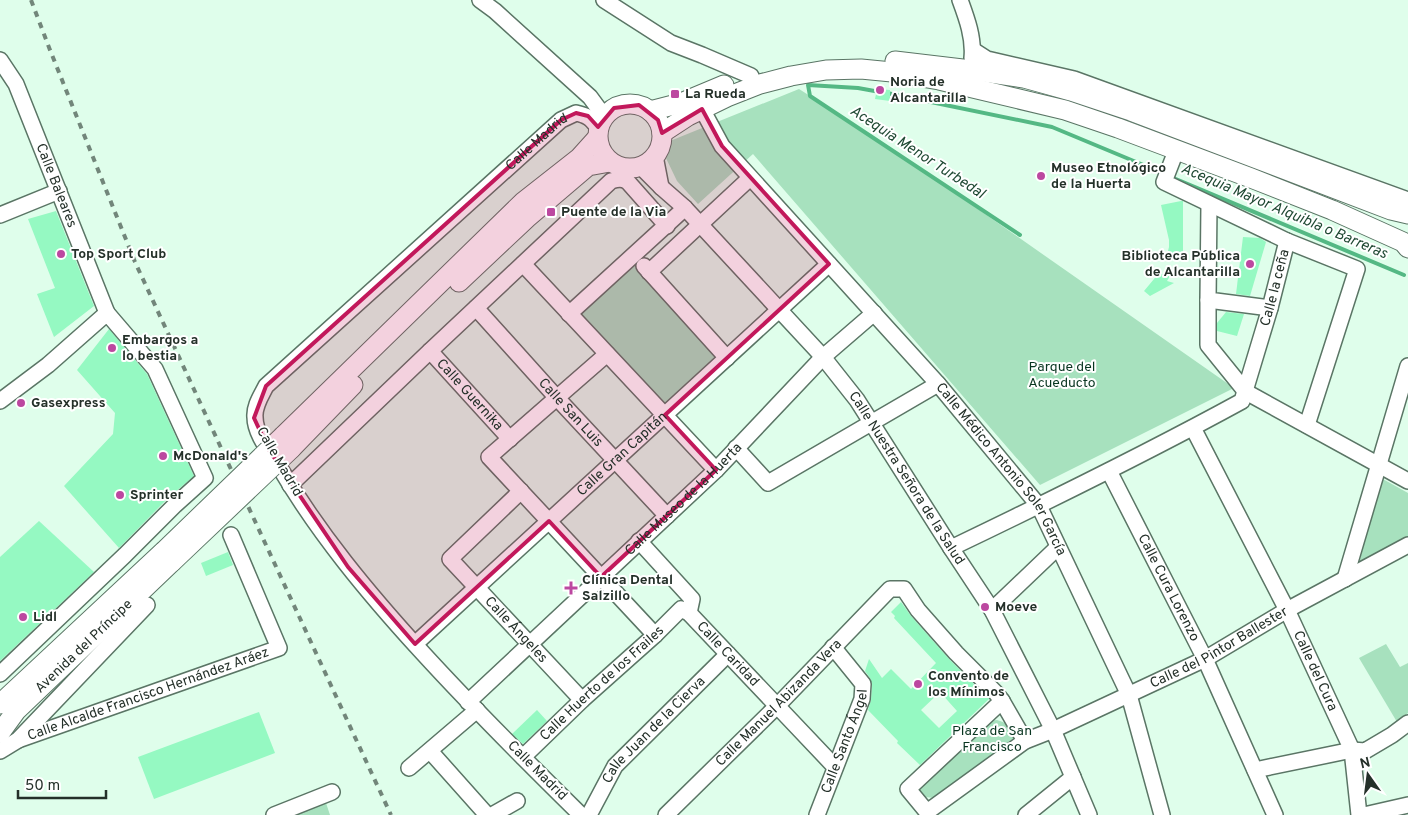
<svg xmlns="http://www.w3.org/2000/svg" width="1408" height="815" viewBox="0 0 1408 815" font-family="Overpass,sans-serif">
<rect width="100%" height="100%" fill="#dffeeb"/>
<g fill="#a7e1be">
<path d="M 799,89 L 875,137 L 1234,388 L 1040,485 L 753,154 L 698,204 L 677,181 L 664,154 L 670,141 Z"/>
<path d="M 632,262 L 719,357 L 663,405 L 575,313 Z"/>
<path d="M 1381,478 L 1408,493 L 1408,540 L 1358,567 Z"/>
<path d="M 1386,644 L 1400,667 L 1408,663 L 1408,713 L 1397,722 L 1359,658 Z"/>
<path d="M 997,720 C 1010,724 1012,728 1015,741 L 935,798 L 924,797 L 919,791 L 919,784 L 987,721 Z"/>
<path d="M 325,800 L 330,815 L 286,815 Z"/>
</g>
<g fill="none" stroke-linecap="round" stroke-linejoin="round">
<g stroke="#54b884" stroke-width="4">
<path d="M 880,92 L 858,88 L 808,85 L 810,96 L 1020,235"/>
<path d="M 887,93 L 1052,127 L 1165,174"/>
<path d="M 1171,177 L 1404,275"/>
</g>
</g>
<g fill="#95f9c2" fill-rule="evenodd">
<path d="M 877,89 L 890,90 L 890,101 L 875,99 Z"/>
<path d="M 1181,201 L 1183,201 L 1183,254 L 1167,255 L 1169,247 L 1169,240 L 1161,205 Z"/>
<path d="M 56,211 L 94,306 L 54,337 L 37,294 L 55,288 L 28,219 Z"/>
<path d="M 1243,237 L 1260,238 L 1266,242 L 1250,296 L 1236,294 Z"/>
<path d="M 1159,273 L 1170,276 L 1167,281 L 1174,283 L 1150,296 L 1144,291 Z"/>
<path d="M 1226,312 L 1244,314 L 1237,336 L 1217,331 L 1217,323 Z"/>
<path d="M 109,329 L 147,374 L 194,476 L 168,498 L 119,548 L 64,486 L 113,434 L 115,413 L 77,370 Z"/>
<path d="M 39,521 L 94,572 L 0,661 L 0,557 Z"/>
<path d="M 228,552 L 233,565 L 206,576 L 201,563 Z"/>
<path d="M 901,602 L 911,616 L 949,659 L 989,699 L 920,765 L 897,743 L 898,741 L 868,710 L 871,700 L 872,685 L 870,678 L 865,671 L 869,659 L 882,678 L 891,669 L 911,689 L 936,663 L 894,618 L 895,616 L 891,612 ZM 940,692 L 957,711 L 939,728 L 921,710 Z"/>
<path d="M 537,710 L 547,721 L 523,744 L 512,734 Z"/>
<path d="M 259,712 L 275,753 L 154,799 L 138,757 Z"/>
</g>
<g fill="none" stroke-linecap="round" stroke-linejoin="round">
<g stroke="#5a7565" stroke-width="18">
<g id="minor">
<path d="M 480,0 L 495,11 L 590,97 L 604,116"/>
<path d="M 604,0 L 671,43 L 702,55 L 751,76"/>
<path d="M 960,0 C 967,19 974,38 972,58"/>
<path d="M 973,50 L 987,59 L 1074,79 L 1408,200"/>
<path id="s1" d="M 0,60 L 16,84 L 107,313"/>
<path id="s2" d="M 702,109 L 722,146 L 938,384 L 1039,506 L 1129,695 L 1162,815"/>
<path d="M 1176,151 L 1164,182 L 1287,241"/>
<path d="M 655,156 L 661,187"/>
<path id="s3" d="M 640,166 L 661,187 L 685,208 L 823,357 L 857,400 L 951,548 L 992,610 L 1053,730 L 1089,815"/>
<path d="M 1209,204 L 1208,300 L 1270,308"/>
<path d="M 0,215 L 59,191"/>
<path d="M 523,264 L 716,470"/>
<path d="M 644,266 L 727,358"/>
<path d="M 649,272 L 750,178"/>
<path d="M 1208,300 L 1208,345 L 1246,392 L 1408,481"/>
<path id="s4" d="M 476,308 L 557,398 L 667,516"/>
<path d="M 569,314 L 685,208"/>
<path id="s5" d="M 430,351 L 510,439"/>
<path d="M 607,354 L 489,457 L 655,635"/>
<path d="M 0,401 L 48,365 L 107,313 L 155,369 L 205,478 L 175,505 L 125,555 L 0,674"/>
<path id="s6" d="M 1193,428 L 1287,610 L 1352,750 L 1359,815"/>
<path d="M 736,448 L 768,483 L 938,384"/>
<path id="s7" d="M 1109,471 L 1205,659 L 1275,815"/>
<path d="M 290,485 L 430,351 L 611,181 C 618,179 622,178 628,182 L 667,226"/>
<path id="s8" d="M 521,491 L 450,559 L 582,700"/>
<path d="M 639,541 L 692,599 L 689,613"/>
<path id="s9" d="M 951,548 C 1049,501 1147,453 1242,401 L 1270,308 L 1287,241 L 1357,269 L 1307,425"/>
<path d="M 1345,579 L 1408,366"/>
<path d="M 992,610 L 1058,547"/>
<path id="s10" d="M 415,644 L 829,264"/>
<path id="s11" d="M 1002,701 L 908,789 L 927,812 L 1025,741 L 1053,730 L 1205,659 L 1287,610 L 1408,545"/>
<path id="s12" d="M 468,702 L 716,470 L 823,357 L 874,313"/>
<path id="s13" d="M 18,740 L 279,648 L 231,535"/>
<path d="M 0,751 L 18,740 L 147,605"/>
<path d="M 430,751 L 487,815"/>
<path id="s14" d="M 523,757 L 582,700 L 655,635 L 681,609 L 689,613 L 835,767"/>
<path d="M 409,768 L 477,710"/>
<path d="M 1255,770 L 1352,750 L 1365,751 L 1392,735 L 1408,723"/>
<path d="M 274,815 L 332,792"/>
<path d="M 492,815 L 517,801"/>
<path id="s15" d="M 581,815 C 526,761 472,707 420,650 C 368,593 319,534 280,468 C 271,453 255,435 255,417 C 254,406 261,396 266,386 L 561,120 L 576,113 C 589,116 590,118 598,127"/>
<path id="s16" d="M 589,815 L 615,766 L 728,654"/>
<path id="s17" d="M 666,815 L 777,706 L 890,589 L 904,589 L 918,610 L 956,653 L 996,693 L 1002,701 L 1025,741"/>
<path id="s18" d="M 817,815 L 862,699 L 863,684 L 833,647"/>
<path d="M 1026,815 L 1073,777"/>
<path d="M 1364,815 L 1408,805"/>
</g>
</g>
<g stroke="#5a7565" stroke-width="21">
<g id="major">
<path d="M 895,61 L 971,70 L 1024,78 L 1071,91 L 1131,111 L 1391,210 L 1408,214"/>
<circle cx="630" cy="136" r="32"/>
<path d="M 650,111 L 681,103 L 724,85"/>
<path d="M 662,133 L 688,116 L 727,97 L 760,84 L 791,76 L 826,70 L 861,69 L 892,72 L 939,80 L 1065,110 L 1118,128 L 1251,178 L 1332,210 L 1403,242 L 1408,248"/>
<path d="M 459,282 L 527,218 L 588,166 L 610,162"/>
<path d="M 283,436 L 523,202 L 579,158 L 597,138"/>
<path d="M 291,449 L 353,385"/>
<path d="M 0,704 L 164,551"/>
<path id="s19" d="M 0,733 L 16,711 L 172,562"/>
</g>
</g>
<use href="#minor" stroke="#fff" stroke-width="15"/>
<use href="#major" stroke="#fff" stroke-width="19"/>
<path stroke="#72867a" stroke-width="4" stroke-dasharray="6 6" stroke-linecap="butt" d="M 31,0 L 50,50 L 135,262 L 391,815"/>
<g stroke="#5a7565" stroke-width="21" stroke-linecap="butt">
<g id="major-bridge">
<path d="M 164,551 L 283,436"/>
<path d="M 172,562 L 291,449"/>
</g>
</g>
<use href="#major-bridge" stroke="#fff" stroke-width="19"/>
</g>
<path fill="#c2185b" fill-opacity="0.2" stroke="#c2185b" stroke-width="4" stroke-linejoin="round" d="M 639,105 L 658,120 L 662,133 L 702,109 L 722,146 L 829,264 L 665,415 L 716,470 L 601,577 L 549,521 L 415,644 L 348,567 L 269,450 L 254,418 L 266,386 L 561,120 L 576,113 L 588,116 L 598,127 L 614,108 Z"/>
<g fill="#bc48a0" stroke="#fff" stroke-width="2">
<circle cx="880" cy="90" r="5"/>
<rect x="670" y="89" width="10" height="10" rx="2.5"/>
<circle cx="1041" cy="176" r="5"/>
<rect x="546" y="207" width="10" height="10" rx="2.5"/>
<circle cx="61" cy="254" r="5"/>
<circle cx="1250" cy="264" r="5"/>
<circle cx="112" cy="348" r="5"/>
<circle cx="21" cy="403" r="5"/>
<circle cx="163" cy="456" r="5"/>
<circle cx="120" cy="495" r="5"/>
<path d="M568.5 580.5h5v5h5v5h-5v5h-5v-5h-5v-5h5z"/>
<circle cx="985" cy="607" r="5"/>
<circle cx="23" cy="617" r="5"/>
<circle cx="918" cy="684" r="5"/>
</g>
<g text-anchor="middle" dominant-baseline="central" stroke-width="4" stroke-linejoin="round" paint-order="stroke">
<g font-size="14" font-weight="bold" fill="#243029" stroke="#fff" text-anchor="start">
<text x="890" y="82">Noria de<tspan x="890" dy="16">Alcantarilla</tspan></text>
<text x="685" y="94">La Rueda</text>
<text x="1051" y="168">Museo Etnológico<tspan x="1051" dy="16">de la Huerta</tspan></text>
<text x="561" y="212">Puente de la Via</text>
<text x="71" y="254">Top Sport Club</text>
<text x="1240" y="256" text-anchor="end">Biblioteca Pública<tspan x="1240" dy="16">de Alcantarilla</tspan></text>
<text x="122" y="340">Embargos a<tspan x="122" dy="16">lo bestia</tspan></text>
<text x="31" y="403">Gasexpress</text>
<text x="173" y="456">McDonald's</text>
<text x="130" y="495">Sprinter</text>
<text x="582" y="580">Clínica Dental<tspan x="582" dy="16">Salzillo</tspan></text>
<text x="995" y="607">Moeve</text>
<text x="33" y="617">Lidl</text>
<text x="928" y="676">Convento de<tspan x="928" dy="16">los Mínimos</tspan></text>
</g>
<g font-size="14" fill="#243029" stroke="#fff">
<text stroke="none"><textPath href="#s15" startOffset="916">Calle Madrid</textPath></text>
<text stroke="none"><textPath href="#s1" startOffset="138">Calle Baleares</textPath></text>
<text stroke="none"><textPath href="#s9" startOffset="444">Calle la ceña</textPath></text>
<text stroke="none"><textPath href="#s5" startOffset="59">Calle Guernika</textPath></text>
<text stroke="none"><textPath href="#s4" startOffset="141">Calle San Luis</textPath></text>
<text stroke="none"><textPath href="#s10" startOffset="281">Calle Gran Capitán</textPath></text>
<text transform="translate(279 462) rotate(60)">Calle Madrid</text>
<text stroke="none"><textPath href="#s2" startOffset="470">Calle Médico Antonio Soler García</textPath></text>
<text stroke="none"><textPath href="#s3" startOffset="412">Calle Nuestra Señora de la Salud</textPath></text>
<text stroke="none"><textPath href="#s12" startOffset="296">Calle Museo de la Huerta</textPath></text>
<text stroke="none"><textPath href="#s7" startOffset="131">Calle Cura Lorenzo</textPath></text>
<text stroke="none"><textPath href="#s8" startOffset="195">Calle Ángeles</textPath></text>
<text stroke="none"><textPath href="#s19" startOffset="121">Avenida del Príncipe</textPath></text>
<text stroke="none"><textPath href="#s11" startOffset="495">Calle del Pintor Ballester</textPath></text>
<text stroke="none"><textPath href="#s14" startOffset="282">Calle Caridad</textPath></text>
<text stroke="none"><textPath href="#s6" startOffset="272">Calle del Cura</textPath></text>
<text stroke="none"><textPath href="#s14" startOffset="108">Calle Huerto de los Frailes</textPath></text>
<text stroke="none"><textPath href="#s13" startOffset="138">Calle Alcalde Francisco Hernández Aráez</textPath></text>
<text stroke="none"><textPath href="#s17" startOffset="159">Calle Manuel Abizanda Vera</textPath></text>
<text stroke="none"><textPath href="#s16" startOffset="108">Calle Juan de la Cierva</textPath></text>
<text stroke="none"><textPath href="#s18" startOffset="79">Calle Santo Ángel</textPath></text>
<text transform="translate(537 771) rotate(45)">Calle Madrid</text>
</g>
<g font-size="14" fill="#093621" stroke="#fff">
<text x="1062" y="367">Parque del<tspan x="1062" dy="16">Acueducto</tspan></text>
<text x="992" y="731">Plaza de San<tspan x="992" dy="16">Francisco</tspan></text>
</g>
<g font-size="15" font-style="italic" fill="#1f4933" stroke="#fff">
<text transform="translate(917 153) rotate(33)">Acequia Menor Turbedal</text>
<text transform="translate(1284 212) rotate(23)">Acequia Mayor Alquibla o Barreras</text>
</g>
</g>
<g transform="translate(1368 775) rotate(346)" stroke="#ffffff" stroke-width="4" paint-order="stroke">
<path d="M0-4L9 19L0 12L-9 19Z" fill="#243029"/>
<text y="-8" font-size="14" font-weight="bold" text-anchor="middle" fill="#243029">N</text>
</g>
<path d="M18 790v8h88v-8" fill="none" stroke="#243029" stroke-width="2.5"/>
<text x="25" y="790" font-size="15" fill="#243029" stroke="#ffffff" stroke-width="4" paint-order="stroke">50 m</text>
</svg>
